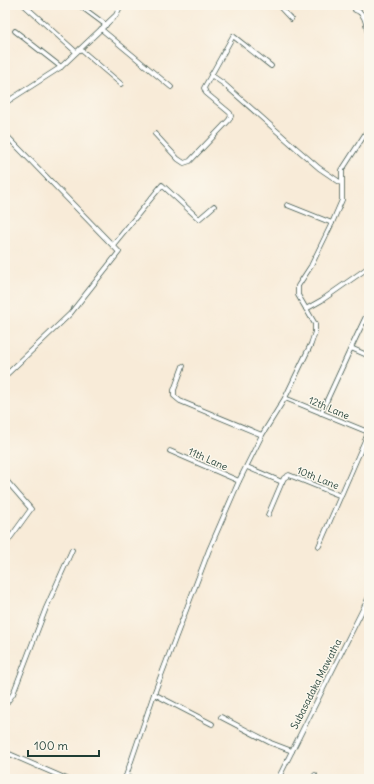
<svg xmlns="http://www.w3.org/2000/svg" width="374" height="784" viewBox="0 0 374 784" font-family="Delius,sans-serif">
<rect width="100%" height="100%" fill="#fbf7ec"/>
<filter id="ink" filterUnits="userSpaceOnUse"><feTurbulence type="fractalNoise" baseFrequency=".025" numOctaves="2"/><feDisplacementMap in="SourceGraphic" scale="8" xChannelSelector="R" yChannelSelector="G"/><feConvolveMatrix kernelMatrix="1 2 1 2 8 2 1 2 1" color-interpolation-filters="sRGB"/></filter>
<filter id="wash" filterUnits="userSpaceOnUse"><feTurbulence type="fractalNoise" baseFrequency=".012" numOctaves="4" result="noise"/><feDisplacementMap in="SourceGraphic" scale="16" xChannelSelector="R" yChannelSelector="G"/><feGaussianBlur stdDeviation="0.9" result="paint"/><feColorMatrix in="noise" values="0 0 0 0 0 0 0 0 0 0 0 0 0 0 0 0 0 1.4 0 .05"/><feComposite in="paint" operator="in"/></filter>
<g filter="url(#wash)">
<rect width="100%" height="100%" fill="#f8ebd8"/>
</g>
<g filter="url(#ink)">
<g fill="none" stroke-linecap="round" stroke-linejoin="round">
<g stroke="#40574d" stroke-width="5.5">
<g id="minor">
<path d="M 24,5 L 76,52"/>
<path d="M 79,5 L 106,25"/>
<path d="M 278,5 L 291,19"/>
<path d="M 355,10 C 367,13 366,28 369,38"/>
<path d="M 101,29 L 171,87"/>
<path d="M 15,31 L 61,67"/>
<path d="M 80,49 L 121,84"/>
<path d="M 211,75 L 224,84 L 297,149 L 319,168 L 341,183"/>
<path d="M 5,103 L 61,67 L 116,15 L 121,5"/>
<path d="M 5,134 L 119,252 L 70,314 L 5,376"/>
<path d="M 155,134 L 178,159 L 184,163 L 190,161 L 229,120 L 231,116 L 230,113 L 206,93 L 204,88 L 233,36 L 271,66"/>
<path d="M 287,205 L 332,223"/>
<path d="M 113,245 L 162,185 L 199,219 L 214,206"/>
<path d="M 306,309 L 322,300 L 369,267"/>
<path d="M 351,348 L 369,310"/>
<path d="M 183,366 L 174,390 L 174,396 L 180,401 L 262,435"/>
<path d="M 285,398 L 368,432"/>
<path d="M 321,413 L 351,348 L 369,356"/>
<path d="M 170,451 L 239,481"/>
<path d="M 247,467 L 282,482 L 284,478 L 289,475 L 341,496"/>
<path d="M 5,479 L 31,509 L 5,545"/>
<path d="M 268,515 L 282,482"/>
<path d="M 319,546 L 369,431"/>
<path d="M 154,694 L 212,724"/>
<path d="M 5,705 L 13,694 L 46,608 L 72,550"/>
<path d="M 221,717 L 271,743 L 292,751"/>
<path d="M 5,752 L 67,779"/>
<path d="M 126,776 L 134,779"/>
<path d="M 125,779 L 154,694 L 209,550 L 239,481 L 262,435 L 285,398 L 311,344 L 315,332 L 315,324 L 298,295 L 298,286 L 311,266 L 332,223 L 342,200 L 342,170 L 369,128"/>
<path d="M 278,779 L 369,597"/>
<path d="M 313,779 L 315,775"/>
</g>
</g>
<use href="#minor" stroke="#fff" stroke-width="4"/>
</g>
</g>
<g text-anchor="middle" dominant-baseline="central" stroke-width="3" stroke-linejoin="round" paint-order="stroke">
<g font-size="10" fill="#1f3d34" stroke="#fbf7ec">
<text transform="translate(329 408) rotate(23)">12th Lane</text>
<text transform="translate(208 459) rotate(24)">11th Lane</text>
<text transform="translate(318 478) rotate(22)">10th Lane</text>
<text transform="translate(316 684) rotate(-63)">Subasadaka Mawatha</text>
</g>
</g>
<rect width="374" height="784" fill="none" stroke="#fbf7ec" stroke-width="20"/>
<path d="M28 750v6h71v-6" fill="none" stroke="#1f3d34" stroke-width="2"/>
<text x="34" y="750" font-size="12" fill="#1f3d34" stroke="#fbf7ec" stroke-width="3" paint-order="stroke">100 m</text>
</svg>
